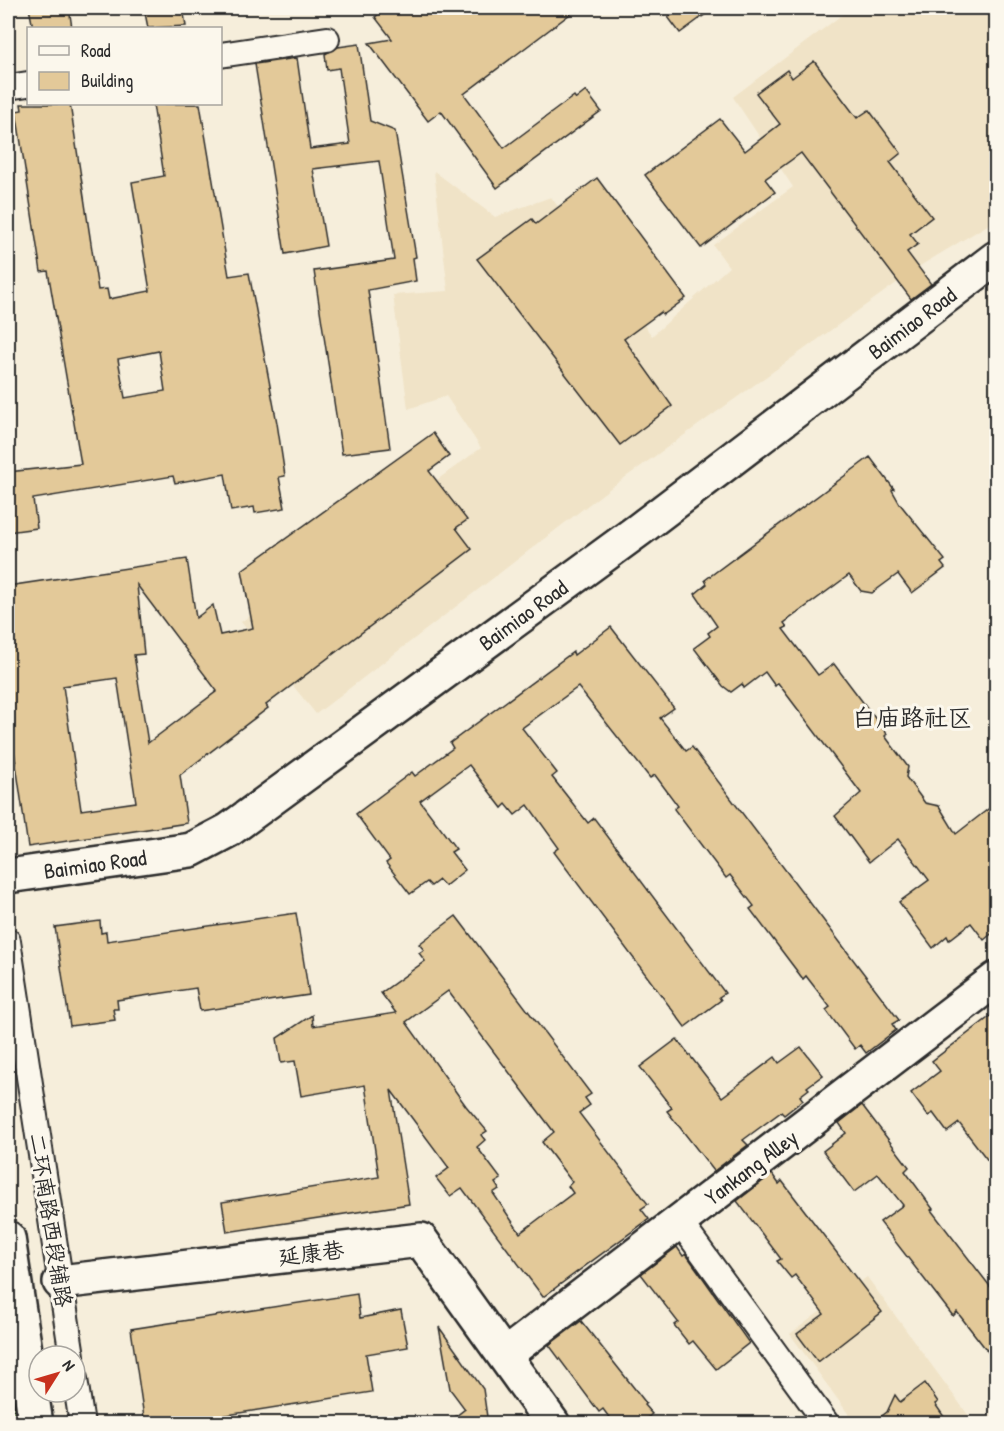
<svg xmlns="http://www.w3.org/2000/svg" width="1004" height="1431" viewBox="0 0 1004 1431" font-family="'Patrick Hand','LXGW WenKai TC',sans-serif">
<rect width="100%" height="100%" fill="#f6eedb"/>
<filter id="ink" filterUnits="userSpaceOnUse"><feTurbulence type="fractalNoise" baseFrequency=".0167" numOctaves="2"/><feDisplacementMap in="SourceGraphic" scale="12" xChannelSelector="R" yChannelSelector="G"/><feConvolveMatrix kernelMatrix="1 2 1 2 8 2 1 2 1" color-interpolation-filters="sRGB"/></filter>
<g filter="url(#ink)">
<g fill="#f0e3c7">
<path d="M 851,8 L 996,8 L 996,220 L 923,264 L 609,489 L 316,714 L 241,622 L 481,448 L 446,396 L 408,409 L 393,295 L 448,291 L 434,171 L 495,217 L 551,197 L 652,336 L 729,267 L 713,245 L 793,187 L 733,97 Z"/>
<path d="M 867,1277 L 974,1423 L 855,1423 L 790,1334 Z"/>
</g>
<path fill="#c8eca5" stroke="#7a8c68" stroke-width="1.5" d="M 8,1366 L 16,1423 L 8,1423 Z"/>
<g fill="#e3c999" stroke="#2b2b2b" stroke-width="1.5" fill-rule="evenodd">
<path d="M 29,8 L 69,8 L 72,28 L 33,28 Z"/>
<path d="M 144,8 L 183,8 L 186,26 L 148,28 Z"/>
<path d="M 387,8 L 578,8 L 464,94 L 504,148 L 574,96 L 576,99 L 586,91 L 601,111 L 497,188 L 441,111 L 428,121 L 369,43 L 392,39 L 375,17 Z"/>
<path d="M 681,8 L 714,8 L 680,33 L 668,17 Z"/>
<path d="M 359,44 L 370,121 L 395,131 L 416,257 L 413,258 L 416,281 L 368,290 L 390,448 L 342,454 L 314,271 L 394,260 L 379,161 L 313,169 L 326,246 L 285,254 L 255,64 L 297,58 L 310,149 L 350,144 L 339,68 L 327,70 L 325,54 L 338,47 Z"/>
<path d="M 814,61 L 857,118 L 869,110 L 901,153 L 890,162 L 932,217 L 910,234 L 918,244 L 907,252 L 931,284 L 911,299 L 801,153 L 765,179 L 775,192 L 701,248 L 645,175 L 720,119 L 745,151 L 780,124 L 756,93 L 787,70 L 792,78 Z"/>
<path d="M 21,104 L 70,104 L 98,290 L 107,289 L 109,299 L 150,291 L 132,182 L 164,176 L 153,104 L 200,104 L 229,276 L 249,273 L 277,423 L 285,476 L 279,477 L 285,508 L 255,513 L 254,507 L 231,511 L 225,474 L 175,483 L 173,476 L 33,499 L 37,528 L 8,532 L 8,472 L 81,464 L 48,271 L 41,272 L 16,111 L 22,110 ZM 159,351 L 165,391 L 125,398 L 118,359 Z"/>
<path d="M 597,178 L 686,298 L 663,315 L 661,312 L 624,339 L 672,406 L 620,445 L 477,259 L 532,219 L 536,224 Z"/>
<path d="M 433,433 L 449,456 L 429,471 L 467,520 L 456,528 L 472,549 L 266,705 L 268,708 L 180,775 L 187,823 L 28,847 L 8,709 L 8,586 L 187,559 L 196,618 L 213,605 L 220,635 L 253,628 L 242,570 ZM 137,585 L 217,691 L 148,743 L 134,655 L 144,654 ZM 117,678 L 136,802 L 81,810 L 63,686 Z"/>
<path d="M 870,457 L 894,489 L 892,490 L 900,504 L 945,560 L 941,563 L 945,568 L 912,593 L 898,574 L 872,593 L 861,591 L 849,575 L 784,623 L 787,627 L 783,629 L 818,675 L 834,664 L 887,734 L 885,736 L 908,767 L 906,777 L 925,803 L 939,806 L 956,834 L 996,803 L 996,930 L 984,940 L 971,923 L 949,940 L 947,936 L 933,948 L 899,902 L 929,880 L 898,839 L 869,862 L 835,816 L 861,793 L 778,683 L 775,686 L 765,672 L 744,688 L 742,684 L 731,692 L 723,686 L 694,648 L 710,636 L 708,633 L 717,626 L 695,594 L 707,584 L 705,580 Z"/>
<path d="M 611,627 L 674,708 L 660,718 L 686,751 L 692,747 L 899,1020 L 892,1024 L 896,1030 L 866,1053 L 860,1045 L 855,1049 L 826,1010 L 830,1007 L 806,976 L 803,979 L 750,909 L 754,906 L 730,875 L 726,878 L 674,809 L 678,806 L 655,775 L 650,778 L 578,687 L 522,728 L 557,773 L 552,777 L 588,823 L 594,818 L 725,993 L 719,997 L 721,1000 L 685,1027 L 554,852 L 559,848 L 528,805 L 515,815 L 506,804 L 502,808 L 469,765 L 420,801 L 456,849 L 451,852 L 465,870 L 445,886 L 439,880 L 431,886 L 427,882 L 410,894 L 386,863 L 390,860 L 356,814 L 412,772 L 415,776 L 453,748 L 450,743 L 573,652 L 574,655 Z"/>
<path d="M 296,913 L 309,995 L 200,1011 L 196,988 L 117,1000 L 118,1009 L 113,1009 L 115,1020 L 70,1026 L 55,927 L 100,921 L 101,933 L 106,932 L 107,941 Z"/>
<path d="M 456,916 L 591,1094 L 585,1098 L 590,1105 L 579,1113 L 648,1204 L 641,1209 L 649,1219 L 543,1297 L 462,1188 L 450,1196 L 436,1178 L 449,1168 L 391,1090 L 409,1204 L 227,1232 L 222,1202 L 379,1177 L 365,1085 L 301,1096 L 295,1061 L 281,1063 L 277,1038 L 312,1015 L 313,1026 L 396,1013 L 381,993 L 425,961 L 419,953 L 424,950 L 419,944 ZM 448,991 L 554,1132 L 542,1142 L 572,1182 L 568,1186 L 573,1193 L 520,1233 L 493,1193 L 499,1189 L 495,1183 L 501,1179 L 477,1147 L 485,1140 L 481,1135 L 487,1131 L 466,1106 L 406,1022 Z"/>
<path d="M 996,1012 L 996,1171 L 959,1123 L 947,1132 L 933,1113 L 928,1116 L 911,1093 L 940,1071 L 932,1061 Z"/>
<path d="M 677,1039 L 722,1097 L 775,1057 L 779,1063 L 801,1047 L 823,1075 L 807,1087 L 809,1089 L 800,1096 L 803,1100 L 784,1115 L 781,1112 L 743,1140 L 748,1145 L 714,1171 L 667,1111 L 672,1108 L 640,1067 Z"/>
<path d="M 862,1105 L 909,1167 L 905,1171 L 933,1209 L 931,1210 L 996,1294 L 996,1362 L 957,1312 L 953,1316 L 880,1222 L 903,1205 L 878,1174 L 854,1192 L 823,1151 L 846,1133 L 839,1123 Z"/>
<path d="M 772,1174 L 779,1184 L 782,1181 L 882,1312 L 818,1362 L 797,1334 L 824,1314 L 795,1275 L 791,1278 L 777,1261 L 781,1259 L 737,1201 Z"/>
<path d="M 677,1247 L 683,1256 L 686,1254 L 749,1343 L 716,1369 L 693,1341 L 689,1344 L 674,1325 L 678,1322 L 641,1274 Z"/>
<path d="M 357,1294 L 360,1318 L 401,1310 L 408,1347 L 366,1354 L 372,1392 L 170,1424 L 145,1424 L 131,1329 Z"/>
<path d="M 581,1321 L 646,1403 L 644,1405 L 652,1414 L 640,1424 L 614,1424 L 603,1409 L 599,1412 L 549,1345 Z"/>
<path d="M 439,1327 L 483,1389 L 488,1424 L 446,1424 L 465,1409 L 450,1389 Z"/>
<path d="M 925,1383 L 938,1402 L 935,1404 L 949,1424 L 871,1424 L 887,1412 L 895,1395 L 900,1402 Z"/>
</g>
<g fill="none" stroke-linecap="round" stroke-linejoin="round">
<g stroke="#2b2b2b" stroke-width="28">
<g id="street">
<path d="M 220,55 L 327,39"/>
<path d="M 8,87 L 28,84"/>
<path d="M 8,941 L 72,1356"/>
<path d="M 679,1221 L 827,1424"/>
<path d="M 75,1379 L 82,1424"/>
</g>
</g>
<g stroke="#2b2b2b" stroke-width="38">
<g id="secondary">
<path d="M 8,876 L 191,850 L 229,830 L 640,529 L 996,258"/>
<path d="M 60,1282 L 421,1240 L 553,1424"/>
<path d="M 505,1355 L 996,979"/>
</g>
</g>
<g stroke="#2b2b2b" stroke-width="38">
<path id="highway" d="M 8,1238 L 36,1424"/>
</g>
<use href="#street" stroke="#fbf7ec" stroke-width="24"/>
<use href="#secondary" stroke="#fbf7ec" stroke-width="33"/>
<use href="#highway" stroke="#fbf7ec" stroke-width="33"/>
</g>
</g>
<g text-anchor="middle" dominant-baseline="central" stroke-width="6" stroke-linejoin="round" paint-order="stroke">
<g font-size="22" fill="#2b2b2b" stroke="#fbf7ec">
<text transform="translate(912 323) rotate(-37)">Baimiao Road</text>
<text transform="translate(523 615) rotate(-36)">Baimiao Road</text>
<text transform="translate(95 864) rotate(-8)">Baimiao Road</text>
<text transform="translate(751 1167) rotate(-37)">Yankang Alley</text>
<text transform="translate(51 1220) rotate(81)">二环南路西段辅路</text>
<text transform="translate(311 1253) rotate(-7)">延康巷</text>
</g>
<g font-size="24" fill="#2b2b2b" stroke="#fbf7ec">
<text x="912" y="717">白庙路社区</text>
</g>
</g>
<rect width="1004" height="1431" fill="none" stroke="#fbf7ec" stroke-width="30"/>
<rect x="15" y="15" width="974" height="1401" fill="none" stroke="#2b2b2b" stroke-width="2" filter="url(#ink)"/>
<rect x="27" y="27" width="195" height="78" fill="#fbf7ec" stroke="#a8a59f" stroke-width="1.5"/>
<rect x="39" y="46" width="30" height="9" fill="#fbf7ec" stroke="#a8a59f" stroke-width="1.5"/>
<text x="81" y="57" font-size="18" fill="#2b2b2b">Road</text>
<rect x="39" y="72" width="30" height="18" fill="#e3c999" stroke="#a8a59f" stroke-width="1.5"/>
<text x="81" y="87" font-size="18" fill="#2b2b2b">Building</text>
<g transform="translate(57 1374) rotate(53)"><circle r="28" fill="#fbf7ec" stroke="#a8a59f" stroke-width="1.5"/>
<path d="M0-4.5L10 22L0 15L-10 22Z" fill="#c8321e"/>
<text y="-9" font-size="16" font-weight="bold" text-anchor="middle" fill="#2b2b2b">N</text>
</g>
</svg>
